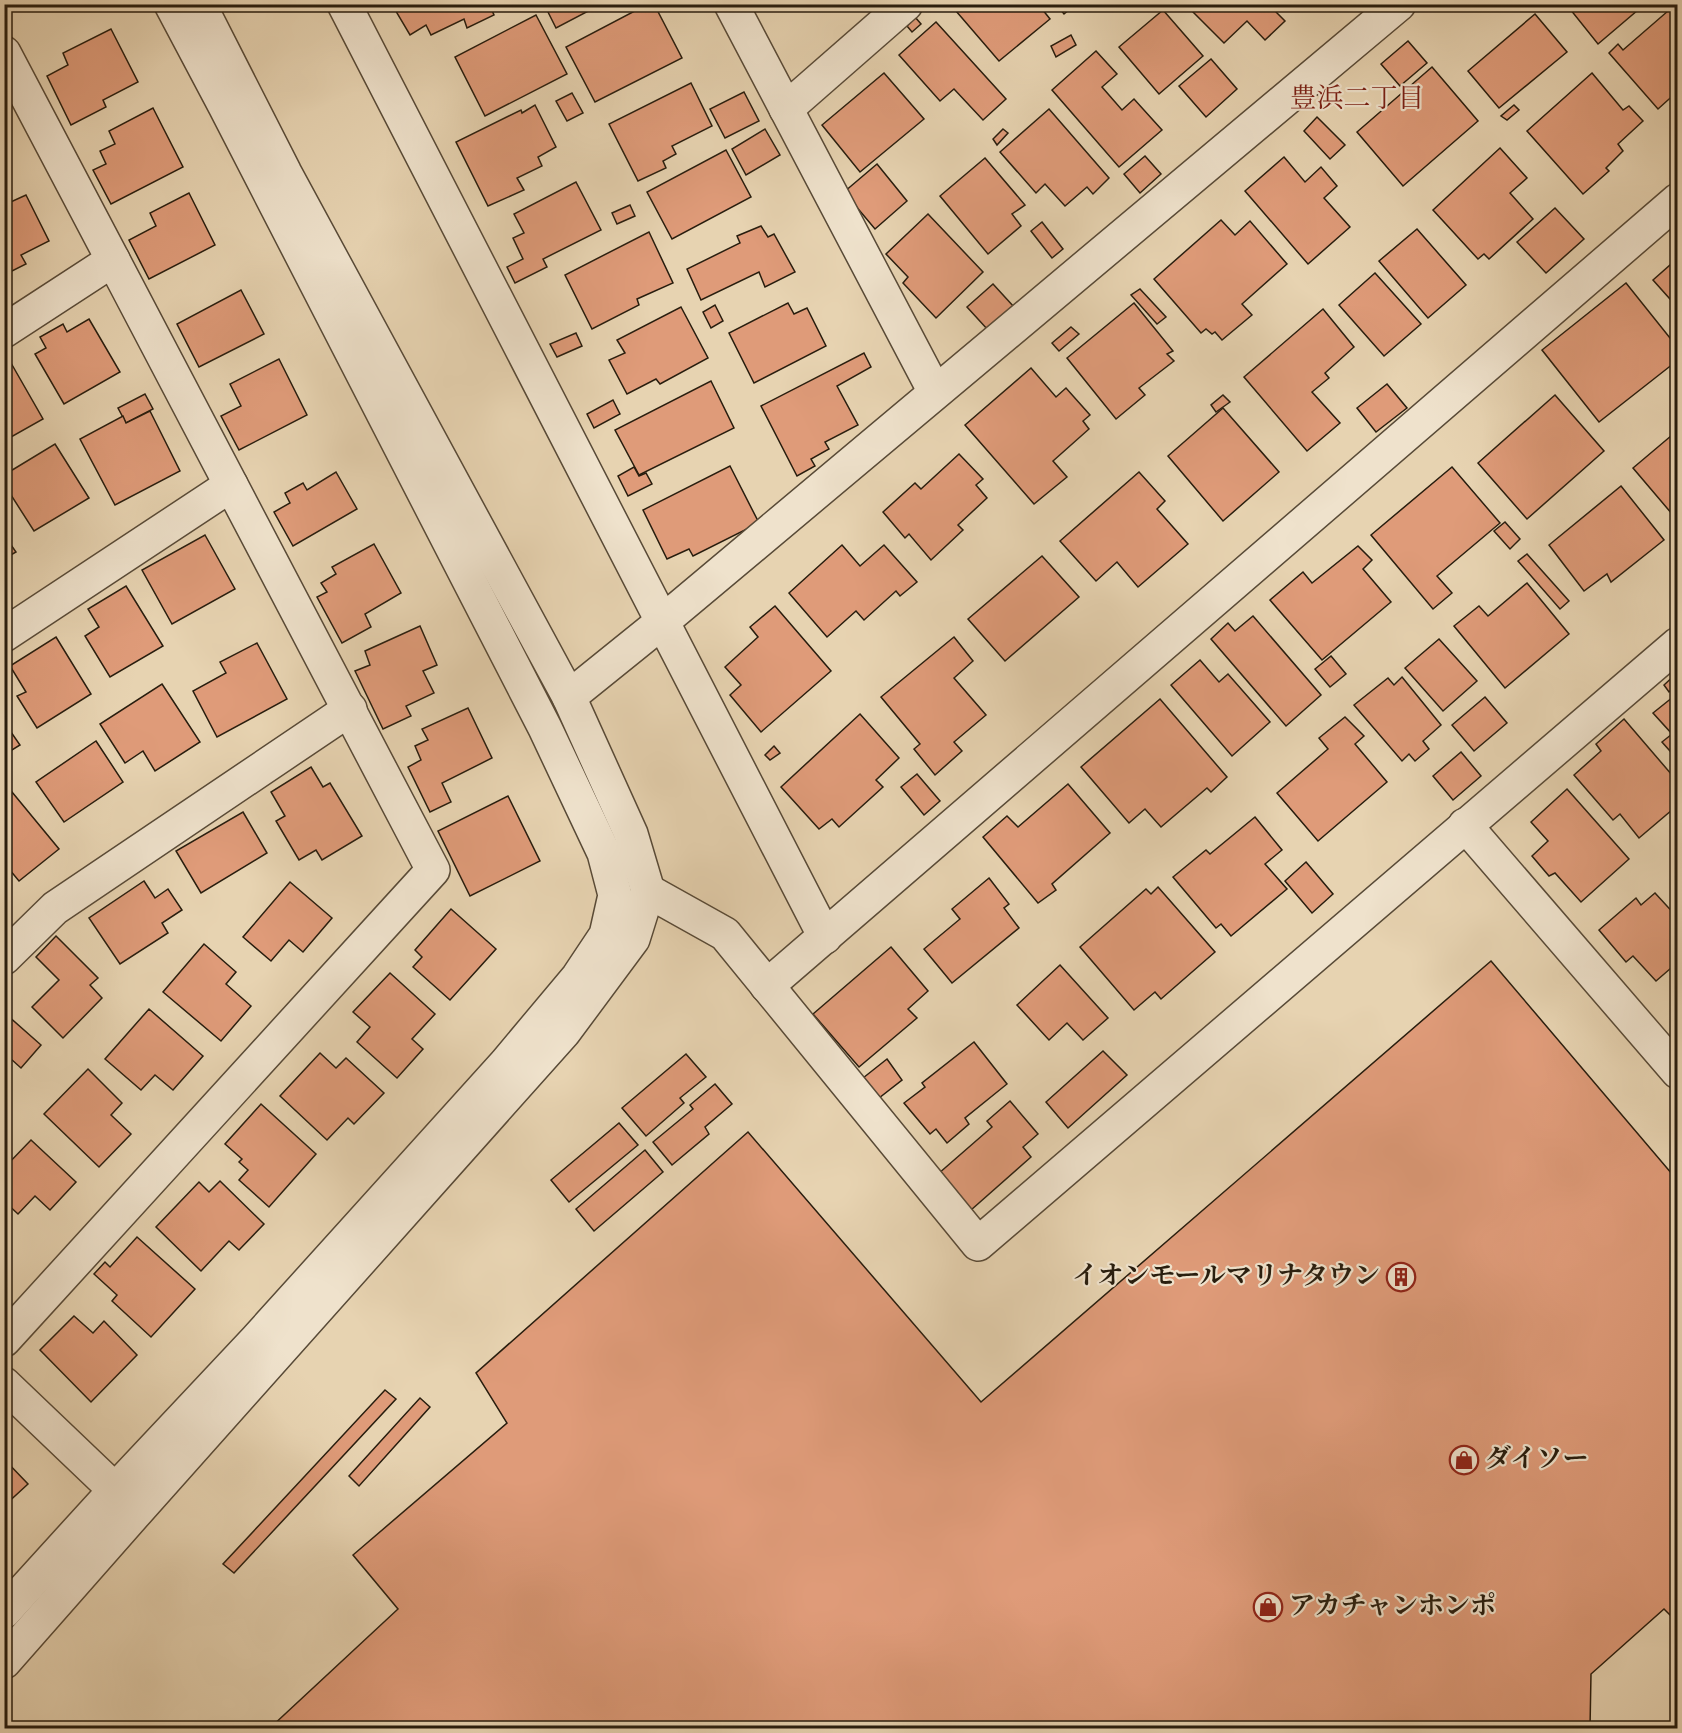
<svg xmlns="http://www.w3.org/2000/svg" width="1682" height="1733" viewBox="0 0 1682 1733" font-family="'Sorts Mill Goudy','Noto Serif JP',serif">
<rect width="100%" height="100%" fill="#e7d3b1"/>
<filter id="stains"><feTurbulence type="fractalNoise" baseFrequency=".00333" numOctaves="4"/><feColorMatrix values="0 0 0 0 .2 0 0 0 0 .09 0 0 0 0 .02 0 0 0 .5 -.17"/></filter>
<radialGradient id="worn" r=".72"><stop offset=".6" stop-color="#630" stop-opacity="0"/><stop offset="1" stop-color="#630" stop-opacity=".3"/></radialGradient>
<g fill="#df9b79" stroke="#281d0e" stroke-width="1.5">
<path d="M 399,4 L 489,4 L 494,15 L 467,28 L 464,19 L 431,35 L 426,25 L 410,35 L 394,8 Z"/>
<path d="M 544,4 L 597,4 L 598,6 L 556,28 Z"/>
<path d="M 648,4 L 654,4 L 682,58 L 595,102 L 566,47 Z"/>
<path d="M 963,4 L 1038,4 L 1050,19 L 999,61 L 956,11 Z"/>
<path d="M 1056,4 L 1076,4 L 1064,14 Z"/>
<path d="M 1185,4 L 1268,4 L 1285,21 L 1265,40 L 1247,21 L 1224,43 Z"/>
<path d="M 1566,4 L 1645,4 L 1598,44 Z"/>
<path d="M 1676,4 L 1678,91 L 1658,109 L 1609,53 L 1618,44 L 1623,50 Z"/>
<path d="M 1163,10 L 1203,56 L 1159,94 L 1119,47 Z"/>
<path d="M 1535,14 L 1567,52 L 1499,108 L 1468,71 Z"/>
<path d="M 536,15 L 567,74 L 485,116 L 455,57 Z"/>
<path d="M 915,17 L 921,24 L 912,32 L 907,26 Z"/>
<path d="M 936,22 L 1006,99 L 983,120 L 954,89 L 940,101 L 899,55 Z"/>
<path d="M 111,29 L 138,82 L 103,100 L 106,107 L 71,125 L 47,76 L 68,65 L 63,53 Z"/>
<path d="M 1071,35 L 1076,45 L 1056,57 L 1051,46 Z"/>
<path d="M 1408,41 L 1427,63 L 1400,86 L 1381,64 Z"/>
<path d="M 1096,51 L 1117,74 L 1102,87 L 1122,110 L 1134,99 L 1162,130 L 1119,167 L 1052,90 Z"/>
<path d="M 1211,59 L 1237,89 L 1206,117 L 1179,86 Z"/>
<path d="M 1432,67 L 1478,121 L 1403,186 L 1357,132 Z"/>
<path d="M 884,73 L 924,119 L 860,172 L 822,125 Z"/>
<path d="M 1592,73 L 1623,110 L 1629,106 L 1643,121 L 1618,144 L 1623,151 L 1606,168 L 1609,171 L 1583,194 L 1527,131 Z"/>
<path d="M 691,83 L 712,126 L 672,146 L 676,154 L 663,161 L 666,168 L 638,181 L 609,124 Z"/>
<path d="M 744,92 L 759,121 L 725,138 L 710,109 Z"/>
<path d="M 572,93 L 583,113 L 567,121 L 556,101 Z"/>
<path d="M 535,105 L 556,147 L 538,157 L 542,166 L 517,178 L 524,190 L 488,206 L 456,142 L 521,110 L 522,113 Z"/>
<path d="M 1514,105 L 1519,110 L 1507,120 L 1501,116 Z"/>
<path d="M 153,108 L 183,167 L 111,204 L 93,170 L 106,164 L 100,151 L 115,144 L 109,131 Z"/>
<path d="M 1049,109 L 1109,178 L 1093,194 L 1087,187 L 1065,206 L 1045,184 L 1036,193 L 1000,152 Z"/>
<path d="M 1317,117 L 1345,145 L 1330,159 L 1304,131 Z"/>
<path d="M 765,129 L 780,155 L 746,175 L 732,149 Z"/>
<path d="M 1003,129 L 1008,133 L 997,145 L 993,139 Z"/>
<path d="M 1500,148 L 1527,178 L 1510,193 L 1533,219 L 1489,259 L 1484,254 L 1478,259 L 1433,210 Z"/>
<path d="M 726,150 L 751,197 L 672,239 L 647,192 Z"/>
<path d="M 1145,156 L 1161,174 L 1140,193 L 1124,174 Z"/>
<path d="M 1284,157 L 1305,182 L 1321,167 L 1337,186 L 1324,198 L 1350,227 L 1308,264 L 1245,191 Z"/>
<path d="M 985,158 L 1025,205 L 1012,214 L 1021,226 L 988,254 L 940,196 Z"/>
<path d="M 877,164 L 907,201 L 875,229 L 844,192 Z"/>
<path d="M 576,182 L 601,230 L 543,259 L 547,267 L 515,283 L 507,267 L 523,259 L 513,238 L 524,233 L 514,214 Z"/>
<path d="M 189,193 L 215,245 L 149,279 L 129,240 L 156,226 L 150,213 Z"/>
<path d="M 26,195 L 49,241 L 21,255 L 26,264 L 4,275 L 4,205 Z"/>
<path d="M 630,205 L 635,216 L 617,224 L 612,213 Z"/>
<path d="M 1555,208 L 1584,239 L 1546,273 L 1517,242 Z"/>
<path d="M 928,214 L 983,272 L 936,318 L 903,283 L 908,277 L 886,254 Z"/>
<path d="M 1221,220 L 1235,235 L 1250,221 L 1287,264 L 1242,304 L 1252,315 L 1222,340 L 1215,332 L 1212,334 L 1206,329 L 1201,333 L 1154,279 Z"/>
<path d="M 1042,222 L 1063,249 L 1052,258 L 1031,231 Z"/>
<path d="M 761,226 L 768,237 L 774,234 L 795,272 L 765,287 L 759,272 L 701,300 L 687,269 L 740,243 L 737,236 Z"/>
<path d="M 1417,229 L 1466,285 L 1428,318 L 1379,261 Z"/>
<path d="M 649,232 L 673,283 L 637,299 L 639,305 L 592,329 L 565,275 Z"/>
<path d="M 1678,258 L 1678,308 L 1653,280 Z"/>
<path d="M 1375,273 L 1421,324 L 1384,356 L 1339,305 Z"/>
<path d="M 1626,283 L 1678,348 L 1678,360 L 1599,422 L 1542,350 Z"/>
<path d="M 993,284 L 1014,307 L 988,330 L 967,307 Z"/>
<path d="M 1140,289 L 1166,317 L 1157,324 L 1131,295 Z"/>
<path d="M 241,290 L 264,334 L 199,367 L 177,324 Z"/>
<path d="M 788,303 L 794,314 L 807,308 L 826,346 L 754,383 L 729,333 Z"/>
<path d="M 1134,303 L 1173,351 L 1167,354 L 1174,361 L 1139,388 L 1145,395 L 1116,419 L 1067,358 Z"/>
<path d="M 715,305 L 723,321 L 711,328 L 703,312 Z"/>
<path d="M 681,307 L 708,358 L 660,384 L 656,379 L 627,394 L 609,360 L 625,353 L 617,340 Z"/>
<path d="M 1323,309 L 1354,347 L 1325,373 L 1329,378 L 1312,392 L 1340,423 L 1307,451 L 1244,377 Z"/>
<path d="M 89,319 L 120,372 L 64,404 L 35,354 L 46,348 L 40,337 L 63,324 L 67,332 Z"/>
<path d="M 1071,327 L 1079,334 L 1059,351 L 1052,343 Z"/>
<path d="M 576,333 L 582,346 L 557,357 L 550,344 Z"/>
<path d="M 864,353 L 871,367 L 837,386 L 858,425 L 825,442 L 829,449 L 811,459 L 815,466 L 797,476 L 761,406 Z"/>
<path d="M 279,359 L 307,415 L 239,450 L 221,416 L 241,406 L 230,384 Z"/>
<path d="M 11,363 L 43,419 L 4,441 L 4,367 Z"/>
<path d="M 1031,368 L 1056,397 L 1066,388 L 1090,415 L 1083,421 L 1089,429 L 1053,461 L 1067,477 L 1034,504 L 965,425 Z"/>
<path d="M 711,381 L 734,428 L 639,475 L 615,430 Z"/>
<path d="M 1387,384 L 1407,408 L 1376,432 L 1357,408 Z"/>
<path d="M 145,394 L 153,409 L 126,423 L 118,408 Z"/>
<path d="M 1223,395 L 1230,402 L 1216,412 L 1211,405 Z"/>
<path d="M 1555,395 L 1604,451 L 1527,519 L 1478,463 Z"/>
<path d="M 613,400 L 620,414 L 594,428 L 587,414 Z"/>
<path d="M 1223,408 L 1279,472 L 1223,521 L 1168,456 Z"/>
<path d="M 150,411 L 180,471 L 115,505 L 80,439 L 123,416 L 126,423 Z"/>
<path d="M 1678,430 L 1678,521 L 1633,468 Z"/>
<path d="M 55,444 L 89,498 L 34,531 L 4,484 L 4,475 Z"/>
<path d="M 959,454 L 983,479 L 976,485 L 987,498 L 958,525 L 963,530 L 931,560 L 909,534 L 905,538 L 883,512 L 915,483 L 921,489 Z"/>
<path d="M 730,466 L 759,523 L 693,556 L 689,549 L 667,559 L 643,510 Z"/>
<path d="M 634,467 L 639,476 L 646,473 L 652,484 L 628,496 L 618,476 Z"/>
<path d="M 1452,467 L 1500,523 L 1437,576 L 1452,593 L 1433,609 L 1371,535 Z"/>
<path d="M 336,472 L 357,509 L 293,546 L 274,512 L 290,503 L 285,493 L 303,483 L 307,490 Z"/>
<path d="M 1139,472 L 1165,501 L 1157,509 L 1188,544 L 1138,587 L 1117,562 L 1096,581 L 1060,541 Z"/>
<path d="M 1621,486 L 1664,540 L 1611,582 L 1607,574 L 1584,591 L 1549,545 Z"/>
<path d="M 1505,522 L 1520,539 L 1510,549 L 1494,531 Z"/>
<path d="M 4,535 L 16,552 L 4,559 Z"/>
<path d="M 205,535 L 235,589 L 172,624 L 142,570 Z"/>
<path d="M 374,544 L 401,593 L 365,614 L 371,627 L 342,643 L 317,597 L 327,592 L 321,583 L 336,574 L 332,567 Z"/>
<path d="M 842,545 L 860,566 L 884,545 L 917,582 L 900,596 L 896,591 L 864,620 L 856,611 L 827,637 L 789,593 Z"/>
<path d="M 1358,546 L 1372,560 L 1363,569 L 1391,602 L 1322,660 L 1270,600 L 1303,572 L 1312,583 Z"/>
<path d="M 1527,554 L 1569,601 L 1560,609 L 1518,561 Z"/>
<path d="M 1042,556 L 1079,597 L 1005,661 L 968,619 Z"/>
<path d="M 1527,583 L 1569,634 L 1505,688 L 1454,626 L 1479,606 L 1488,616 Z"/>
<path d="M 126,586 L 163,646 L 110,677 L 85,636 L 99,627 L 88,609 Z"/>
<path d="M 775,606 L 831,671 L 761,732 L 730,695 L 741,685 L 725,667 L 758,637 L 750,627 Z"/>
<path d="M 1253,616 L 1321,695 L 1286,726 L 1211,639 L 1228,623 L 1235,631 Z"/>
<path d="M 420,626 L 437,665 L 423,671 L 434,693 L 406,706 L 411,716 L 383,729 L 355,671 L 370,665 L 365,651 Z"/>
<path d="M 56,637 L 91,694 L 37,728 L 17,696 L 26,692 L 10,666 Z"/>
<path d="M 954,637 L 973,661 L 954,678 L 986,715 L 954,742 L 962,751 L 935,775 L 914,749 L 920,744 L 881,697 Z"/>
<path d="M 1439,639 L 1477,681 L 1443,711 L 1405,668 Z"/>
<path d="M 257,643 L 287,699 L 217,737 L 193,691 L 226,673 L 220,662 Z"/>
<path d="M 1331,656 L 1346,674 L 1330,687 L 1315,669 Z"/>
<path d="M 1200,660 L 1219,682 L 1228,674 L 1270,722 L 1232,756 L 1171,685 Z"/>
<path d="M 1678,672 L 1678,684 L 1669,692 L 1664,685 Z"/>
<path d="M 1402,677 L 1441,725 L 1423,741 L 1429,749 L 1415,761 L 1409,754 L 1402,761 L 1354,705 L 1388,678 L 1394,685 Z"/>
<path d="M 162,684 L 200,742 L 155,771 L 143,751 L 125,763 L 100,724 Z"/>
<path d="M 1678,693 L 1678,760 L 1662,742 L 1672,734 L 1653,713 Z"/>
<path d="M 1485,697 L 1507,723 L 1474,751 L 1452,725 Z"/>
<path d="M 1160,699 L 1227,777 L 1211,792 L 1207,788 L 1161,827 L 1145,809 L 1129,823 L 1081,767 Z"/>
<path d="M 468,708 L 492,758 L 442,783 L 451,802 L 430,812 L 408,767 L 421,760 L 415,746 L 428,740 L 422,729 Z"/>
<path d="M 860,714 L 899,758 L 876,780 L 883,787 L 839,827 L 832,819 L 819,829 L 781,787 Z"/>
<path d="M 1345,717 L 1364,736 L 1355,744 L 1387,782 L 1318,841 L 1277,793 L 1328,749 L 1319,738 Z"/>
<path d="M 1624,719 L 1678,782 L 1678,816 L 1672,810 L 1639,838 L 1620,814 L 1613,820 L 1574,775 L 1601,751 L 1596,744 Z"/>
<path d="M 4,722 L 20,745 L 4,755 Z"/>
<path d="M 96,741 L 123,782 L 64,822 L 36,782 Z"/>
<path d="M 774,746 L 780,753 L 770,760 L 765,755 Z"/>
<path d="M 1461,752 L 1481,776 L 1453,800 L 1433,776 Z"/>
<path d="M 311,767 L 323,787 L 330,783 L 362,836 L 322,860 L 316,850 L 299,860 L 276,821 L 285,816 L 271,792 Z"/>
<path d="M 917,774 L 940,801 L 924,815 L 901,787 Z"/>
<path d="M 1068,784 L 1110,833 L 1052,884 L 1056,890 L 1038,903 L 983,837 L 1007,816 L 1018,827 Z"/>
<path d="M 1567,789 L 1629,859 L 1581,902 L 1555,873 L 1549,876 L 1532,856 L 1548,841 L 1531,822 Z"/>
<path d="M 12,792 L 59,849 L 19,881 L 4,863 L 4,798 Z"/>
<path d="M 508,796 L 540,861 L 470,896 L 438,831 Z"/>
<path d="M 243,812 L 267,853 L 201,893 L 176,851 Z"/>
<path d="M 1255,817 L 1282,850 L 1265,864 L 1287,889 L 1231,936 L 1221,924 L 1216,928 L 1173,877 L 1206,850 L 1210,854 Z"/>
<path d="M 1306,862 L 1333,894 L 1312,913 L 1285,881 Z"/>
<path d="M 989,878 L 1009,904 L 1004,908 L 1019,928 L 952,983 L 924,949 L 960,919 L 952,909 Z"/>
<path d="M 144,881 L 155,898 L 168,889 L 182,910 L 162,923 L 168,933 L 120,964 L 89,918 Z"/>
<path d="M 290,882 L 332,918 L 303,952 L 289,940 L 271,961 L 243,937 Z"/>
<path d="M 1158,887 L 1215,952 L 1161,999 L 1155,992 L 1134,1010 L 1080,947 L 1146,889 L 1151,894 Z"/>
<path d="M 1655,893 L 1678,918 L 1678,962 L 1656,981 L 1633,956 L 1626,962 L 1599,930 L 1636,898 L 1641,905 Z"/>
<path d="M 451,909 L 496,949 L 450,1000 L 413,967 L 422,957 L 415,950 Z"/>
<path d="M 56,936 L 98,978 L 90,985 L 102,998 L 63,1038 L 32,1007 L 59,980 L 36,957 Z"/>
<path d="M 204,944 L 236,972 L 226,984 L 251,1006 L 221,1041 L 163,992 Z"/>
<path d="M 891,947 L 928,991 L 908,1009 L 917,1018 L 859,1067 L 813,1014 Z"/>
<path d="M 1491,961 L 1678,1181 L 1678,1623 L 1664,1609 L 1591,1674 L 1590,1728 L 270,1728 L 398,1609 L 353,1555 L 507,1423 L 476,1373 L 748,1132 L 981,1402 Z"/>
<path d="M 1060,965 L 1108,1018 L 1083,1040 L 1067,1023 L 1049,1040 L 1017,1005 Z"/>
<path d="M 390,973 L 435,1014 L 412,1039 L 423,1049 L 397,1078 L 357,1042 L 370,1027 L 353,1012 Z"/>
<path d="M 149,1009 L 203,1056 L 173,1090 L 155,1075 L 141,1090 L 105,1059 Z"/>
<path d="M 7,1015 L 41,1045 L 21,1068 L 11,1059 L 4,1067 L 4,1018 Z"/>
<path d="M 974,1042 L 1007,1084 L 965,1118 L 969,1124 L 947,1143 L 936,1129 L 930,1134 L 904,1103 L 925,1087 L 922,1083 Z"/>
<path d="M 1103,1051 L 1127,1075 L 1068,1128 L 1046,1102 Z"/>
<path d="M 320,1053 L 336,1068 L 346,1058 L 384,1093 L 354,1124 L 348,1118 L 327,1140 L 280,1096 Z"/>
<path d="M 686,1054 L 706,1077 L 680,1098 L 684,1103 L 646,1136 L 622,1108 Z"/>
<path d="M 887,1059 L 902,1080 L 879,1098 L 863,1078 Z"/>
<path d="M 88,1069 L 122,1103 L 111,1115 L 131,1134 L 99,1167 L 44,1114 Z"/>
<path d="M 715,1084 L 732,1104 L 705,1127 L 709,1134 L 672,1165 L 653,1142 L 693,1109 L 690,1105 Z"/>
<path d="M 1010,1101 L 1038,1134 L 1023,1147 L 1031,1157 L 971,1210 L 938,1174 L 992,1127 L 987,1121 Z"/>
<path d="M 261,1104 L 316,1154 L 269,1207 L 239,1180 L 248,1170 L 239,1162 L 242,1159 L 225,1144 Z"/>
<path d="M 619,1123 L 638,1145 L 569,1202 L 551,1180 Z"/>
<path d="M 31,1140 L 76,1182 L 50,1210 L 35,1196 L 18,1214 L 4,1201 L 4,1168 Z"/>
<path d="M 645,1150 L 663,1172 L 594,1231 L 576,1209 Z"/>
<path d="M 220,1181 L 264,1224 L 239,1250 L 229,1241 L 201,1271 L 156,1227 L 199,1182 L 209,1192 Z"/>
<path d="M 137,1237 L 195,1289 L 151,1337 L 112,1301 L 117,1295 L 94,1274 L 105,1262 L 110,1267 Z"/>
<path d="M 74,1316 L 93,1333 L 104,1321 L 137,1355 L 91,1402 L 40,1350 Z"/>
<path d="M 385,1390 L 396,1399 L 234,1573 L 223,1564 Z"/>
<path d="M 420,1398 L 430,1407 L 359,1486 L 349,1476 Z"/>
<path d="M 4,1459 L 28,1484 L 4,1506 Z"/>
</g>
<g fill="none" stroke-linecap="round" stroke-linejoin="round">
<g stroke="#584a37" stroke-width="36">
<g id="minor">
<path d="M 344,4 L 825,937"/>
<path d="M 731,4 L 935,392"/>
<path d="M 4,53 L 113,260 L 4,331"/>
<path d="M 786,109 L 906,4"/>
<path d="M 4,635 L 231,485"/>
<path d="M 569,697 L 662,622 L 1399,4"/>
<path d="M 1465,825 L 1678,1072"/>
<path d="M 648,891 L 725,934 L 978,1244 L 1678,644"/>
<path d="M 4,958 L 55,908 L 350,709"/>
<path d="M 767,986 L 1678,200"/>
<path d="M 4,1340 L 433,870 L 113,260"/>
<path d="M 4,1384 L 136,1510"/>
</g>
</g>
<g stroke="#584a37" stroke-width="36">
<g id="tertiary">
<path d="M 4,1612 L 115,1490 L 256,1340 L 506,1063 L 578,977 L 606,935 L 615,895 L 604,853 L 545,728 L 225,106 L 171,4"/>
<path d="M 4,1662 L 137,1511 L 564,1032 L 633,939 L 648,891 L 631,834 L 569,697 L 285,173 L 199,4"/>
</g>
</g>
<use href="#minor" stroke="#efe2cc" stroke-width="33"/>
<use href="#tertiary" stroke="#efe2cc" stroke-width="33"/>
</g>
<defs>
<g id="building-ring" transform="scale(1.5)"><circle r="9.5" fill="#efe2cc" stroke="#8f2418" stroke-width="1.5"/><path d="M-4-6H4V6H1V3H-1V6H-4ZM-2.5-4.3h1.7v1.8h-1.7ZM.8-4.3h1.7v1.8H.8ZM-2.5-1h1.7V.8h-1.7ZM.8-1h1.7V.8H.8Z" fill="#8f2418"/></g>
<g id="shop-ring" transform="scale(1.5)"><circle r="9.5" fill="#efe2cc" stroke="#8f2418" stroke-width="1.5"/><path d="M-5-2.5h2.3a2.7 3.5 0 0 1 5.4 0H5L5.5 6h-11ZM-1.5-2.5h3a1.5 2.3 0 0 0-3 0Z" fill="#8f2418"/></g>
</defs>
<g fill-rule="evenodd">
<use href="#building-ring" x="1401" y="1277"/>
<use href="#shop-ring" x="1464" y="1460"/>
<use href="#shop-ring" x="1268" y="1607"/>
</g>
<g text-anchor="middle" dominant-baseline="central" stroke-width="4.5" stroke-linejoin="round" paint-order="stroke">
<g font-size="26" font-weight="bold" fill="#281d0e" stroke="#efe2cc" text-anchor="start">
<text x="1380" y="1277" text-anchor="end">イオンモールマリナタウン</text>
<text x="1485" y="1460">ダイソー</text>
<text x="1289" y="1607">アカチャンホンポ</text>
</g>
<g font-size="27" fill="#7a1f14" stroke="#efe2cc">
<text x="1357" y="100">豊浜二丁目</text>
</g>
</g>
<rect width="1682" height="1733" fill="none" stroke="#e7d3b1" stroke-width="24"/>
<rect x="6" y="6" width="1670" height="1721" fill="none" stroke="#281d0e" stroke-width="3"/>
<rect x="12" y="12" width="1658" height="1709" fill="none" stroke="#281d0e" stroke-width="1.5"/>
<rect width="100%" height="100%" filter="url(#stains)"/>
<rect width="100%" height="100%" fill="url(#worn)"/>
</svg>
